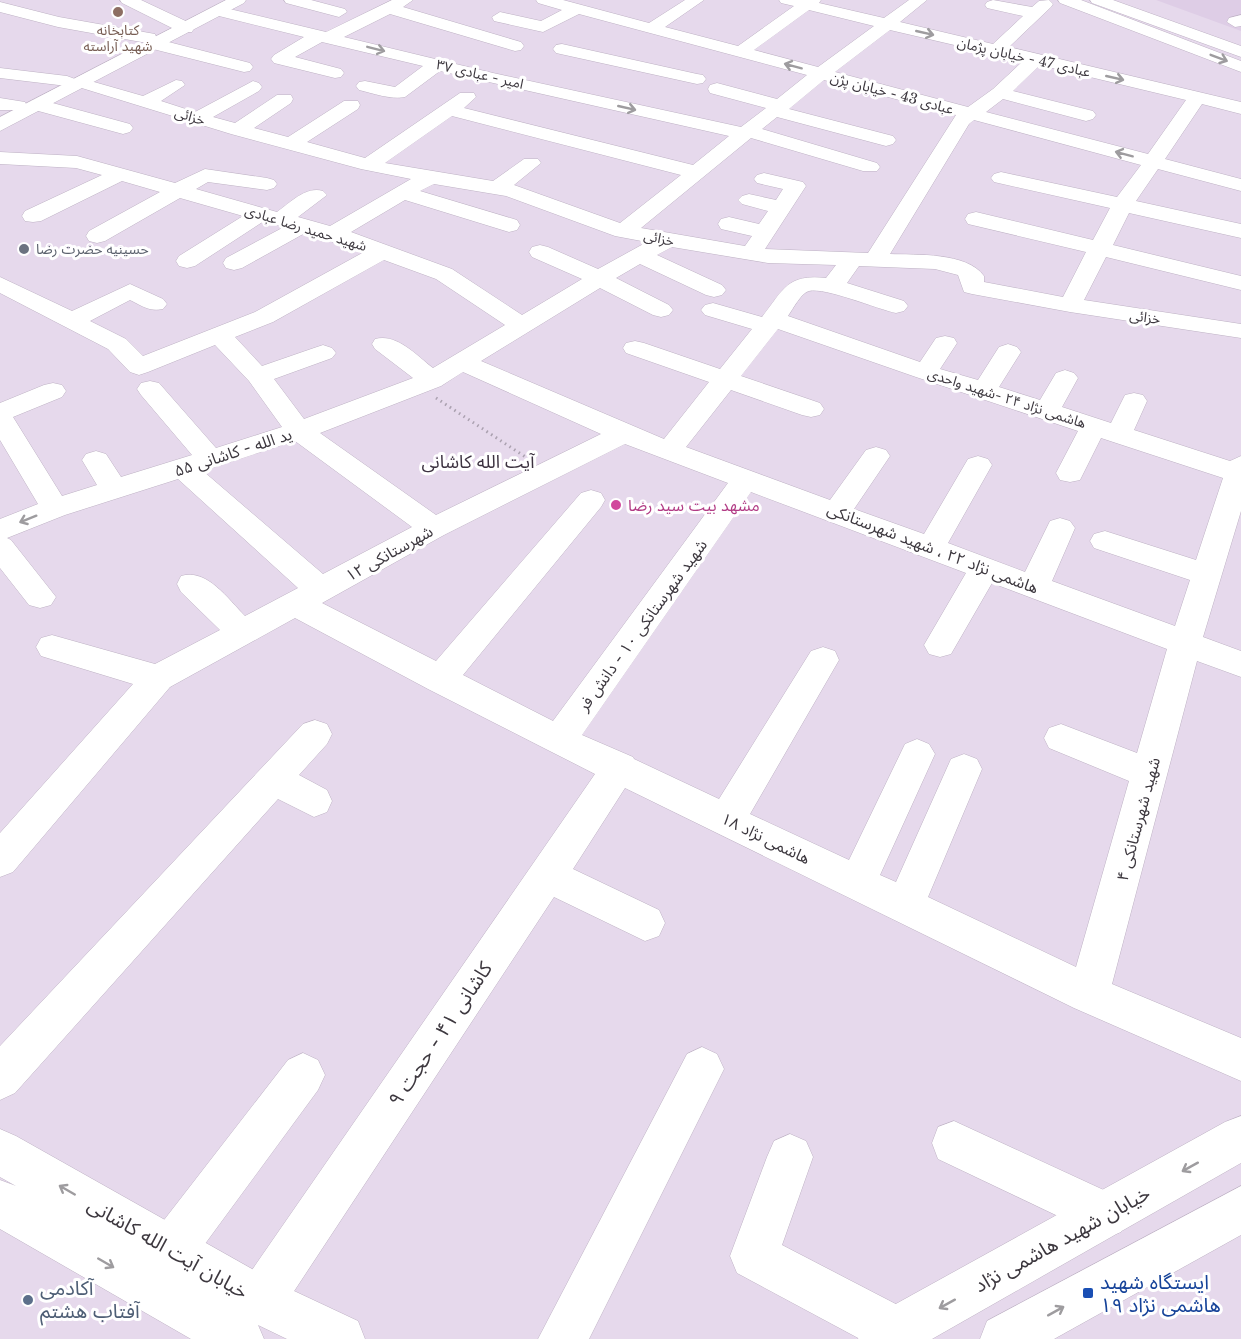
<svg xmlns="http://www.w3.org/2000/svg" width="1241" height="1339" viewBox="0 0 1241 1339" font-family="'Libre Baskerville','Noto Sans Arabic',serif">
<rect width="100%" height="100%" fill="#e6d9ec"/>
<path fill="#decde6" d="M 1156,0 L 1241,0 L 1241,31 Z"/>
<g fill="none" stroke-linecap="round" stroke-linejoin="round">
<g stroke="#beb2c4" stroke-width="1">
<g id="minor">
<path d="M 120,0 L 141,0 L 192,24 L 194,28 L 192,32 L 180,32 L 122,3 Z"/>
<path d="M 284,0 L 311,0 L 345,9 L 347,12 L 339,17 L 286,3 Z"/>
<path d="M 392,0 L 413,0 L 403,7 L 521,42 L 524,46 L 521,50 L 515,51 L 390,14 L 344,37 L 493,73 L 741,127 L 766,108 L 710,93 L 708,89 L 710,85 L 717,83 L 777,99 L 807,75 L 579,14 L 543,32 L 494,21 L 492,17 L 500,12 L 541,21 L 562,10 L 538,3 L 536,0 L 563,0 L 649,23 L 685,0 L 704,0 L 665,27 L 738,46 L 794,6 L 781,3 L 779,0 L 821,0 L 819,3 L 884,18 L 909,0 L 927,0 L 900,22 L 993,44 L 1023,16 L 987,8 L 985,5 L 987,2 L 993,0 L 1032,7 L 1039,1 L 1049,0 L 1053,4 L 1051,7 L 1009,47 L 1241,102 L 1241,114 L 1202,104 L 1165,159 L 1241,179 L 1241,191 L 1158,169 L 1136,201 L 1241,224 L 1241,238 L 1129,213 L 1113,245 L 1241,276 L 1241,290 L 1106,257 L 1084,300 L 1241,324 L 1241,338 L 1070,312 L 972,294 L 964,292 L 958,275 L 935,269 L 859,266 L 847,283 L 904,301 L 908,306 L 904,311 L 896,313 C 877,309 825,287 809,291 C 801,293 793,309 788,316 L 920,362 L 936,338 L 945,336 L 954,338 L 957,343 L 940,369 L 978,380 L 999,347 L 1008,344 L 1017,347 L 1021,352 L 999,387 L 1040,400 L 1056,373 L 1065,370 L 1074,373 L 1078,378 L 1062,407 L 1111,423 L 1125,395 L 1134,393 L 1143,395 L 1147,401 L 1134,430 L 1230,461 L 1241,456 L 1241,511 L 1203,637 L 1241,651 L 1241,677 L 1197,661 L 1112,984 L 1241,1038 L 1241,1081 L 1074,1008 L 625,788 L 573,869 L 659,910 L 665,923 L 659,936 L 645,941 L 554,897 L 277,1317 L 260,1324 L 243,1317 L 236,1300 L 243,1283 L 595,774 L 428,689 L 295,618 L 170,687 L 13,872 L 0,877 L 0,833 L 133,684 L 41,656 L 36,647 L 41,638 L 52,635 L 155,664 L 220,630 L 181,592 L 177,584 L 181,576 C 207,568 228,599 245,616 L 298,588 L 178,479 L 65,515 L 7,538 L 11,540 L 56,597 L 51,605 L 40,608 L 29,605 L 0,568 L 0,519 L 38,504 L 0,440 L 0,403 L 44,385 L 53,383 L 62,385 L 66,391 L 62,397 L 13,417 L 62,496 L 97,485 L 82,460 L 86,454 L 96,451 L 106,454 L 121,477 L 192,455 L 141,395 L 137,389 L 141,383 L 150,381 L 159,383 L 216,448 L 282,427 L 249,381 L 215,345 L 148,372 L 139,375 L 130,372 L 108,349 L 0,293 L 0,277 L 72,311 L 130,284 L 163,299 L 167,304 L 163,309 C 150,312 142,306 130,300 L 90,321 L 126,339 L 143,356 L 255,312 L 364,252 L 305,233 L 242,268 L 234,270 L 226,268 L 223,263 L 226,258 L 284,227 L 264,221 L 195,266 L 187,268 L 179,266 L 176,261 L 179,256 L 243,216 L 180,198 L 105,241 L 97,243 L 89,241 L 86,236 L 89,231 L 160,192 L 122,181 L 41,221 L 33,222 L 25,221 L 22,216 L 25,211 L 102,175 L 76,168 L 0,164 L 0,152 L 77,156 L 175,183 L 205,169 L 267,178 L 274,180 L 277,184 L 274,188 L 267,190 L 208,182 L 196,189 L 277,212 C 291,202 306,186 323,191 L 327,195 L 298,217 L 330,226 L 411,179 L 361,169 L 231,134 L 72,85 L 67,86 L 0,78 L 0,68 L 67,76 L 75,79 L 80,78 L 143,96 L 176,80 L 182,81 L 185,85 L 161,101 L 195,112 L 253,81 L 259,83 L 262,87 L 259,91 L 213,117 L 235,123 L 277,95 L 291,95 L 293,99 L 291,103 L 254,128 L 288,137 L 344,101 L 358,101 L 360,105 L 358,109 L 307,142 L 365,158 L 460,93 L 474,93 L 476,97 L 464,108 L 693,165 L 729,136 L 440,71 L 405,97 C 391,100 372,93 359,90 L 356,86 L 359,82 L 365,81 L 395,87 L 423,66 L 322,42 L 295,57 L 341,69 L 344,73 L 341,77 L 335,78 L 274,63 L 271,59 L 274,55 L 304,37 L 211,14 L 209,11 L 217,6 L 326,32 ZM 809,10 L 874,26 L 818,67 L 754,50 ZM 890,30 L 1023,61 L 993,89 L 968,107 L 835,72 ZM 1040,65 L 1186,100 L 1148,154 L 986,112 L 1003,99 L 1086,121 L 1093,119 L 1096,115 L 1093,111 L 1013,91 ZM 824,80 L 956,115 L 868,253 L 765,249 L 806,186 L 803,182 L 764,173 L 757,175 L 754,179 L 757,183 L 783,189 L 776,200 L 749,194 L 742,196 L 738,200 L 742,204 L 768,211 L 759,224 L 729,217 L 721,219 L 718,224 L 721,229 L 752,236 L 745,246 L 641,228 L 751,138 L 863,171 L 877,171 L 880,167 L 877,163 L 762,129 L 777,117 L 886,146 L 893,144 L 896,140 L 893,136 L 789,109 ZM 452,116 L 681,175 L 620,223 L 514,185 L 541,163 L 538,159 L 524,159 L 493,181 L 385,163 ZM 974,120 L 1141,165 L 1117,197 L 1001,172 L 994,174 L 991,178 L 994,182 L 1110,208 L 1093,240 L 976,212 L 968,214 L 965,219 L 968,224 L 1086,252 L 1063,297 L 984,282 L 984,276 C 967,252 916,255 890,254 L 969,124 ZM 434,184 L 506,196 L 615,236 L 647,242 L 598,269 L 548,247 L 540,245 L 532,247 L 529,252 L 532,257 L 582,279 L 522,315 L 452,269 L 351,232 L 405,200 L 509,232 L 517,230 L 520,225 L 517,220 L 420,191 ZM 672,247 L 768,263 L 836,265 L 826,278 C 787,274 784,289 762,317 L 713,303 L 705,305 L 701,310 L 705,315 L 752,329 L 720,369 L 644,343 L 635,341 L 626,343 L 623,348 L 626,353 L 709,382 L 664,439 L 481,361 L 600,288 L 653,315 L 661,317 L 669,315 L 673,310 L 669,305 L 616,278 L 640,264 L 706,295 L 714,297 L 722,295 L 726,290 L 722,285 L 657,255 ZM 384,260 L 436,279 L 505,325 L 433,368 C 417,356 397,333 375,339 L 372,344 L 375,349 L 413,378 L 304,419 L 274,379 L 332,358 L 336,353 L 332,348 L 323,345 L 314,348 L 262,366 L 235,337 L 273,322 ZM 778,329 L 916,377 L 1078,431 L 1056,473 L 1060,480 L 1070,482 L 1080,480 L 1101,438 L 1223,478 L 1196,560 L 1105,531 L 1094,534 L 1090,541 L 1094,548 L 1190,580 L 1175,626 L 1052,581 L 1075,528 L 1070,521 L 1060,518 L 1050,521 L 1025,572 L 948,543 L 992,465 L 988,459 L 978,456 L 968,459 L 924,534 L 854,509 L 890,456 L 886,450 L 876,447 L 866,450 L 830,500 L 686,447 L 731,390 L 802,415 L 811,417 L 820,415 L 824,409 L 820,403 L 741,376 ZM 463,372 L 601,434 L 436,515 L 320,433 L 441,386 ZM 295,441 L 412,527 L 323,574 L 203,471 ZM 625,444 L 728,483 L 553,721 L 463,675 L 601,507 L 605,500 L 601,493 L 591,490 L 581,493 L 436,661 L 322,603 L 444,535 ZM 751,492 L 966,573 L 924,645 L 929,654 L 940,657 L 951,654 L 992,583 L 1167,649 L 1137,753 L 1061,724 L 1049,728 L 1044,738 L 1049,748 L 1129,781 L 1076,967 L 928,897 L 982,769 L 977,759 L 964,754 L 951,759 L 896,882 L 880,875 L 935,754 L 929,744 L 917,739 L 905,744 L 849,860 L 750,814 L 839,660 L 835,651 L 823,647 L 811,651 L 719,799 L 634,759 L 633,757 L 582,735 Z"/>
<path d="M 1058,0 L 1081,0 L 1241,61 L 1241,72 L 1060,3 Z"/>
<path d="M 0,2 L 59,17 L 155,34 L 157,39 L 250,63 L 253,67 L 250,71 L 244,72 L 149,48 L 147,43 L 58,27 L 0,12 Z"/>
<path d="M 1241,15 L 1241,26 L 1235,27 L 1227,22 L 1229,18 Z"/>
<path d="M 562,44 L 697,74 L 703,75 L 706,79 L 703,83 L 697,84 L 556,53 L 553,49 L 556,45 Z"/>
<path d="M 0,98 L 25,102 L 27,106 L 25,110 L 0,110 Z"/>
<path d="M 38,99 L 130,124 L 133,128 L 130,132 L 123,134 L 31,109 L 29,105 L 31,101 Z"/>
<path d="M 315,720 L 327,724 L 332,734 L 327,744 L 299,775 L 327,790 L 332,801 L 327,812 L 314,817 L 278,799 L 15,1093 L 0,1100 L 0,1046 L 303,724 Z"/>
<path d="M 702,1047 L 717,1054 L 724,1069 L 589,1339 L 538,1339 L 687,1054 Z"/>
<path d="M 303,1053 L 318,1060 L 325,1075 L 318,1090 L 188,1267 L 171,1274 L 154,1267 L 147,1250 L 154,1233 L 288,1060 Z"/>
<path d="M 954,1121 L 1121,1198 L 1127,1215 L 1121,1232 L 1104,1238 L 938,1159 L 932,1143 L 938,1127 Z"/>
<path d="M 790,1134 L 806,1141 L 813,1157 L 782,1245 L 915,1314 L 922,1332 L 919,1339 L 860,1339 L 737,1273 L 730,1256 L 767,1157 L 774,1141 Z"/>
</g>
</g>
<g stroke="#beb2c4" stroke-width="1">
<g id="major">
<path d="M 226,0 L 246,0 L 244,3 L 0,131 L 0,117 Z"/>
<path d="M 1090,0 L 1113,0 L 1241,46 L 1241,57 L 1092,3 Z"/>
<path d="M 1241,1116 L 1241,1163 L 932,1339 L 858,1339 L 865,1321 L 1225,1122 Z"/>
<path d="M 0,1129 L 16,1136 L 277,1283 L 358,1321 L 365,1339 L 287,1339 L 258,1325 L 264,1339 L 191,1339 L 0,1229 L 0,1180 L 16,1186 L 0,1177 Z"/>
<path d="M 1241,1186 L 1241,1235 L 1054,1339 L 980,1339 L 987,1321 Z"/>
</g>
</g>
<path stroke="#aba1b0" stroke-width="3" stroke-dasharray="1.5 4" stroke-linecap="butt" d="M 436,398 L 527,458"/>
<use href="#minor" fill="#fff" fill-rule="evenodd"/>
<use href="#major" fill="#fff" fill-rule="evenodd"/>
</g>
<defs><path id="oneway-shaft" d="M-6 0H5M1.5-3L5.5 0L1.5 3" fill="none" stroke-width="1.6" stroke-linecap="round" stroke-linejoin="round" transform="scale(1.5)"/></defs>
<g stroke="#9e9c9f">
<use href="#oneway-shaft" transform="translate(925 33) rotate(13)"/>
<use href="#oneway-shaft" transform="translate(376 49) rotate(14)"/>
<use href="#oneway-shaft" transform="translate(1219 58) rotate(21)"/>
<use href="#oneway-shaft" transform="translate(793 66) rotate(-165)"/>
<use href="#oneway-shaft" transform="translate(1115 78) rotate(13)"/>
<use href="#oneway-shaft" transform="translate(627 108) rotate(13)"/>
<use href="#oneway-shaft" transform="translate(1124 154) rotate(-165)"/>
<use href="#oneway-shaft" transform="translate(28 519) rotate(158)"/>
<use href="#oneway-shaft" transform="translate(1190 1167) rotate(151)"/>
<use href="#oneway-shaft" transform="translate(67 1190) rotate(-150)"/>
<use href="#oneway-shaft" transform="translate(106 1263) rotate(30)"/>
<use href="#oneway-shaft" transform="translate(947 1304) rotate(151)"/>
<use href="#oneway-shaft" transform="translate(1056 1311) rotate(-29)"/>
</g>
<circle fill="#8d6e63" stroke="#fff" stroke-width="2" cx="118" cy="12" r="6"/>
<circle fill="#6b7280" stroke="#fff" stroke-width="2" cx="24" cy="249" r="6"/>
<circle fill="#d1479c" stroke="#fff" stroke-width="2" cx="616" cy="505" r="6"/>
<rect fill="#1a4fb4" stroke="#fff" stroke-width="2" x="1082" y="1287" width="12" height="12" rx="3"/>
<circle fill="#5c6f8a" stroke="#fff" stroke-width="2" cx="28" cy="1300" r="6"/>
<g text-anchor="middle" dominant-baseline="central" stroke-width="6" stroke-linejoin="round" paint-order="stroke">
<g font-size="14" fill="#785e54" stroke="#fff">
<text x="118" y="30">کتابخانه<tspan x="118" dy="16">شهید آراسته</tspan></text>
</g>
<g font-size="14" fill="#3d383f" stroke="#fff">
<text transform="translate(1024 57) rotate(13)">عبادی 47 - خیابان پژمان</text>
<text transform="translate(480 74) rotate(13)">امیر - عبادی ۳۷</text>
<text transform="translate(892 93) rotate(15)">عبادی 43 - خیابان پژن</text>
<text transform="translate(190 116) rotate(17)">خزائی</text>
<text transform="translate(306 228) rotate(17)">شهید حمید رضا عبادی</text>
<text transform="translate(659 238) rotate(12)">خزائی</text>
<text transform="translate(1145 317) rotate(8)">خزائی</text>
<text transform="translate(1007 398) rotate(18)">هاشمی نژاد ۲۴ -شهید واحدی</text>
</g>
<g font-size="14" fill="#5b616d" stroke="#fff" text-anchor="start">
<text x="36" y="249">حسینیه حضرت رضا</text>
</g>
<g font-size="16" fill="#3d383f" stroke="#fff">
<text transform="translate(233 452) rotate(-18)">ید الله - کاشانی ۵۵</text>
<text transform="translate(933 548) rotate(21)">هاشمی نژاد ۲۲ ، شهید شهرستانکی</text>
<text transform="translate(389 553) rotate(-29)">شهرستانکی ۱۲</text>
<text transform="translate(642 625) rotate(-54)">شهید شهرستانکی ۱۰ - دانش فر</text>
<text transform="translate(1138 819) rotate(-75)">شهید شهرستانکی ۴</text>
<text transform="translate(766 838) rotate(26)">هاشمی نژاد ۱۸</text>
</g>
<g font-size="16" fill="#b23c85" stroke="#fff" text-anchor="start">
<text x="628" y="505">مشهد بيت سيد رضا</text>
</g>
<g font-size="18" fill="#3c3240" stroke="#fff">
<text x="478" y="462">آیت الله کاشانی</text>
</g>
<g font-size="20" fill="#3d383f" stroke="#fff">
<text transform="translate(440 1034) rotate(-56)">کاشانی ۴۱ - حجت ۹</text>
<text transform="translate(1062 1239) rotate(-29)">خیابان شهید هاشمی نژاد</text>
<text transform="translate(168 1248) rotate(30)">خیابان آیت الله کاشانی</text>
</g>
<g font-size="20" fill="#164399" stroke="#fff" text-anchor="start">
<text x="1100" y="1282">ایستگاه شهید<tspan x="1100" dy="23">هاشمی نژاد ۱۹</tspan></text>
</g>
<g font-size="20" fill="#4e5e75" stroke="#fff" text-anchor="start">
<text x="40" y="1288">آکادمی<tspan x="40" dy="23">آفتاب هشتم</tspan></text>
</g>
</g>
</svg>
